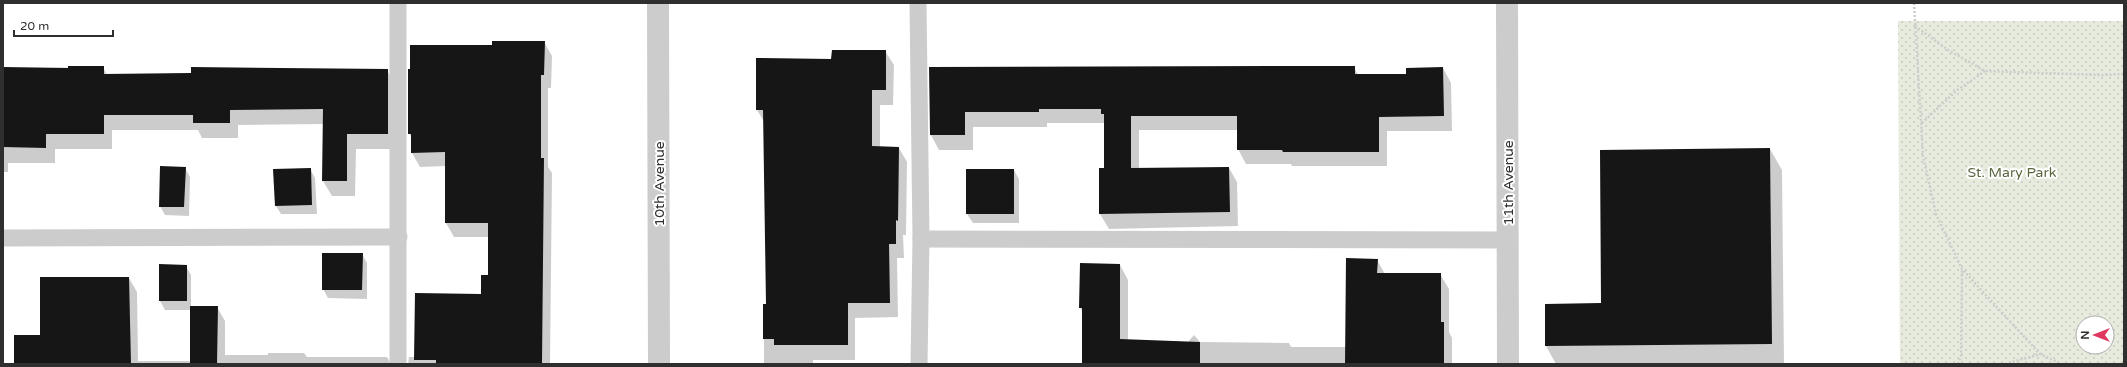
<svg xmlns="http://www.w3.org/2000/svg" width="2127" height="367" viewBox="0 0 2127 367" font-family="'Varela Round',sans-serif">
<defs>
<pattern id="park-dots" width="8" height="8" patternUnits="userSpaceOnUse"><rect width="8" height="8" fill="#e7ebdd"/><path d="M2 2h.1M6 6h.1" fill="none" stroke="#c6cabe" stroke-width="1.8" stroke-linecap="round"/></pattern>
</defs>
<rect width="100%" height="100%" fill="#fff"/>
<path fill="url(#park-dots)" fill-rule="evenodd" d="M 1898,21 L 2124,21 L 2124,364 L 1900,364 ZM 2083,323 L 2107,323 L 2107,347 L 2083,347 Z"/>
<g fill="#0003">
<path d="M 544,42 L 552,56 L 551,88 L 548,88 L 548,167 L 552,173 L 550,364 L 408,364 L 409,357 L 415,357 L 482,295 L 489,276 L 489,237 L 454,237 L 446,223 L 446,166 L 420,167 L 412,153 L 412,138 L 409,133 L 493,46 Z"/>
<path d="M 885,51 L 894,65 L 893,105 L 880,105 L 880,148 L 899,148 L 907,162 L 906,235 L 903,235 L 904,258 L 897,258 L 898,317 L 855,318 L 855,360 L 813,360 L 813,364 L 764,364 L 764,305 L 767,305 L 765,123 L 757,110 L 832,60 Z"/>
<path d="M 103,67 L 107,75 L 387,70 L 396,86 L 396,149 L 356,149 L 355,196 L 332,196 L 323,181 L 324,124 L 238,125 L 238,138 L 202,138 L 198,130 L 112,130 L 112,149 L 55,149 L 55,163 L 8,163 L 8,172 L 3,172 L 3,69 Z"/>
<path d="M 1354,67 L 1358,75 L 1407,75 L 1443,68 L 1451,83 L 1452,131 L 1387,131 L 1387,166 L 1292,166 L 1291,164 L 1246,164 L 1238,149 L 1238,130 L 1139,130 L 1139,169 L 1229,168 L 1237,182 L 1238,226 L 1109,229 L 1100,214 L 1100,169 L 1105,169 L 1105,123 L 1047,123 L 1047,127 L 973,127 L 973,150 L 939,150 L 931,135 L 930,68 Z"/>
<path d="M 1770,149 L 1782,170 L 1784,364 L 1556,364 L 1546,346 L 1602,304 Z"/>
<path d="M 185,168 L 190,177 L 189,216 L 165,215 L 160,206 Z"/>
<path d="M 310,169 L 315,178 L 317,214 L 281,214 L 276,206 Z"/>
<path d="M 1014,170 L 1019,179 L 1019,223 L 973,223 L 967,214 Z"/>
<path d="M 362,254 L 367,263 L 367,299 L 328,298 L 323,289 Z"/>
<path d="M 1377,260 L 1385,274 L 1440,274 L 1449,289 L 1449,332 L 1452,338 L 1452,364 L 1083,364 L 1083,313 L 1080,307 L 1120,265 L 1128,280 L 1128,340 L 1188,342 L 1194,335 L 1200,342 L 1289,343 L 1291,347 L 1346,347 Z"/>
<path d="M 186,266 L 191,275 L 191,307 L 217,307 L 225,321 L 225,355 L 268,355 L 268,353 L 304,353 L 307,357 L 387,357 L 391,364 L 15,364 L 41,336 L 129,278 L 137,292 L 138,361 L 191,361 L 191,310 L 165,310 L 160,301 Z"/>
</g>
<g fill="#161616">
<path d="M 492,41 L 545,41 L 544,75 L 541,75 L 541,158 L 544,158 L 542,364 L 436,364 L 436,360 L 414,360 L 415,293 L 481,294 L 481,275 L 488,275 L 488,223 L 445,223 L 445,152 L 411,153 L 411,134 L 408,134 L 408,69 L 410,69 L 410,45 L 492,45 Z"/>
<path d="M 832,50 L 886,50 L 886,90 L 872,90 L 872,146 L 899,147 L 898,221 L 896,220 L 896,244 L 889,244 L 890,303 L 848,303 L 848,345 L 774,345 L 774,339 L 763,339 L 763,304 L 766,304 L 763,110 L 756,110 L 756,58 L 831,59 Z"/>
<path d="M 68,66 L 104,66 L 104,74 L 191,73 L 191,67 L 388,69 L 388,134 L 347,134 L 347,181 L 322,181 L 323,109 L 230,110 L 230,123 L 193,123 L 193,115 L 104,115 L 104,134 L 46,134 L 46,148 L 3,147 L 3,67 L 68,68 Z"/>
<path d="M 1309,66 L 1355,66 L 1355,74 L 1406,74 L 1406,68 L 1443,67 L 1444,116 L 1379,117 L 1379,152 L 1283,152 L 1282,150 L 1237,150 L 1237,116 L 1131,116 L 1131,168 L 1229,167 L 1230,212 L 1099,214 L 1099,168 L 1104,168 L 1104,114 L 1101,114 L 1101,109 L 1039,109 L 1039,112 L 965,112 L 965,135 L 930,135 L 929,67 Z"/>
<path d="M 1770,148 L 1772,344 L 1545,346 L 1545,304 L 1601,303 L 1600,150 Z"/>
<path d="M 160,166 L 186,167 L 184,207 L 159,207 Z"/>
<path d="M 311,168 L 312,205 L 275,206 L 273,169 Z"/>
<rect x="966" y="169" width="48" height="45"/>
<path d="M 322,253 L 363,253 L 362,290 L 322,290 Z"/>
<path d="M 1346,258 L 1378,259 L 1377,273 L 1441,273 L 1441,322 L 1444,322 L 1444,364 L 1345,364 Z"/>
<path d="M 1080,263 L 1120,264 L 1120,339 L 1200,342 L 1200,364 L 1082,364 L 1082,308 L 1079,308 Z"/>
<path d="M 159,264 L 187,265 L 187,301 L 159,301 Z"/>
<path d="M 40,277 L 129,277 L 131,364 L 14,364 L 14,335 L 40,335 Z"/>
<path d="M 190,306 L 218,306 L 217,364 L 190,364 Z"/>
</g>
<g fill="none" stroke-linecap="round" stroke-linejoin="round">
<g stroke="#ccc" stroke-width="2.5" stroke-dasharray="2 2" stroke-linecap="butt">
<path d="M 1914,3 L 1923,156 L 1936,214 L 1962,269 L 2040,354 L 2062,364"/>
<path d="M 1915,26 L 1948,50 L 1985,71 L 2101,75 L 2124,74"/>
<path d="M 1922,123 L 1956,91 L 1985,71"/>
<path d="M 1958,364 L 1961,356 L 1962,269"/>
<path d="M 2005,364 L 2040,354"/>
</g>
<g stroke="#ccc" stroke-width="17">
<path d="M 918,3 L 921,239 L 919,364"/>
<path d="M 3,238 L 399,237"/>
<path d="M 921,239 L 1508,240"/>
<path d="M 398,364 L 398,3"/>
</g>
<g stroke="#ccc" stroke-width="22">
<path d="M 658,3 L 659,364"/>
<path d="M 1507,3 L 1508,364"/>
</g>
</g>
<g text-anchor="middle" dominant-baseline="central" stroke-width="4" stroke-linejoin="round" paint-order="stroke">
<g font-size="14" fill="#59683e" stroke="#fff">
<text x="2012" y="172">St. Mary Park</text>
</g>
<g font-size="14" fill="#2f2f2f" stroke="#fff">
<text transform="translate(1508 183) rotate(-90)">11th Avenue</text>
<text transform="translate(659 184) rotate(-90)">10th Avenue</text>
</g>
</g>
<rect width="2127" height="367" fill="none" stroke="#2f2f2f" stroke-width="8"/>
<g transform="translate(2095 335) rotate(270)"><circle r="19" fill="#ffffff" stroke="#acacac"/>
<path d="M0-3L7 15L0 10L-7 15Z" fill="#de3861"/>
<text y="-6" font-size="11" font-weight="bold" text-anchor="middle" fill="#2f2f2f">N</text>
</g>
<path d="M14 30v6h99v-6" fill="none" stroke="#2f2f2f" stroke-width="2"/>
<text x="20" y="30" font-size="12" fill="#2f2f2f" stroke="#ffffff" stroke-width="3" paint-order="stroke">20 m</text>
</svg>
